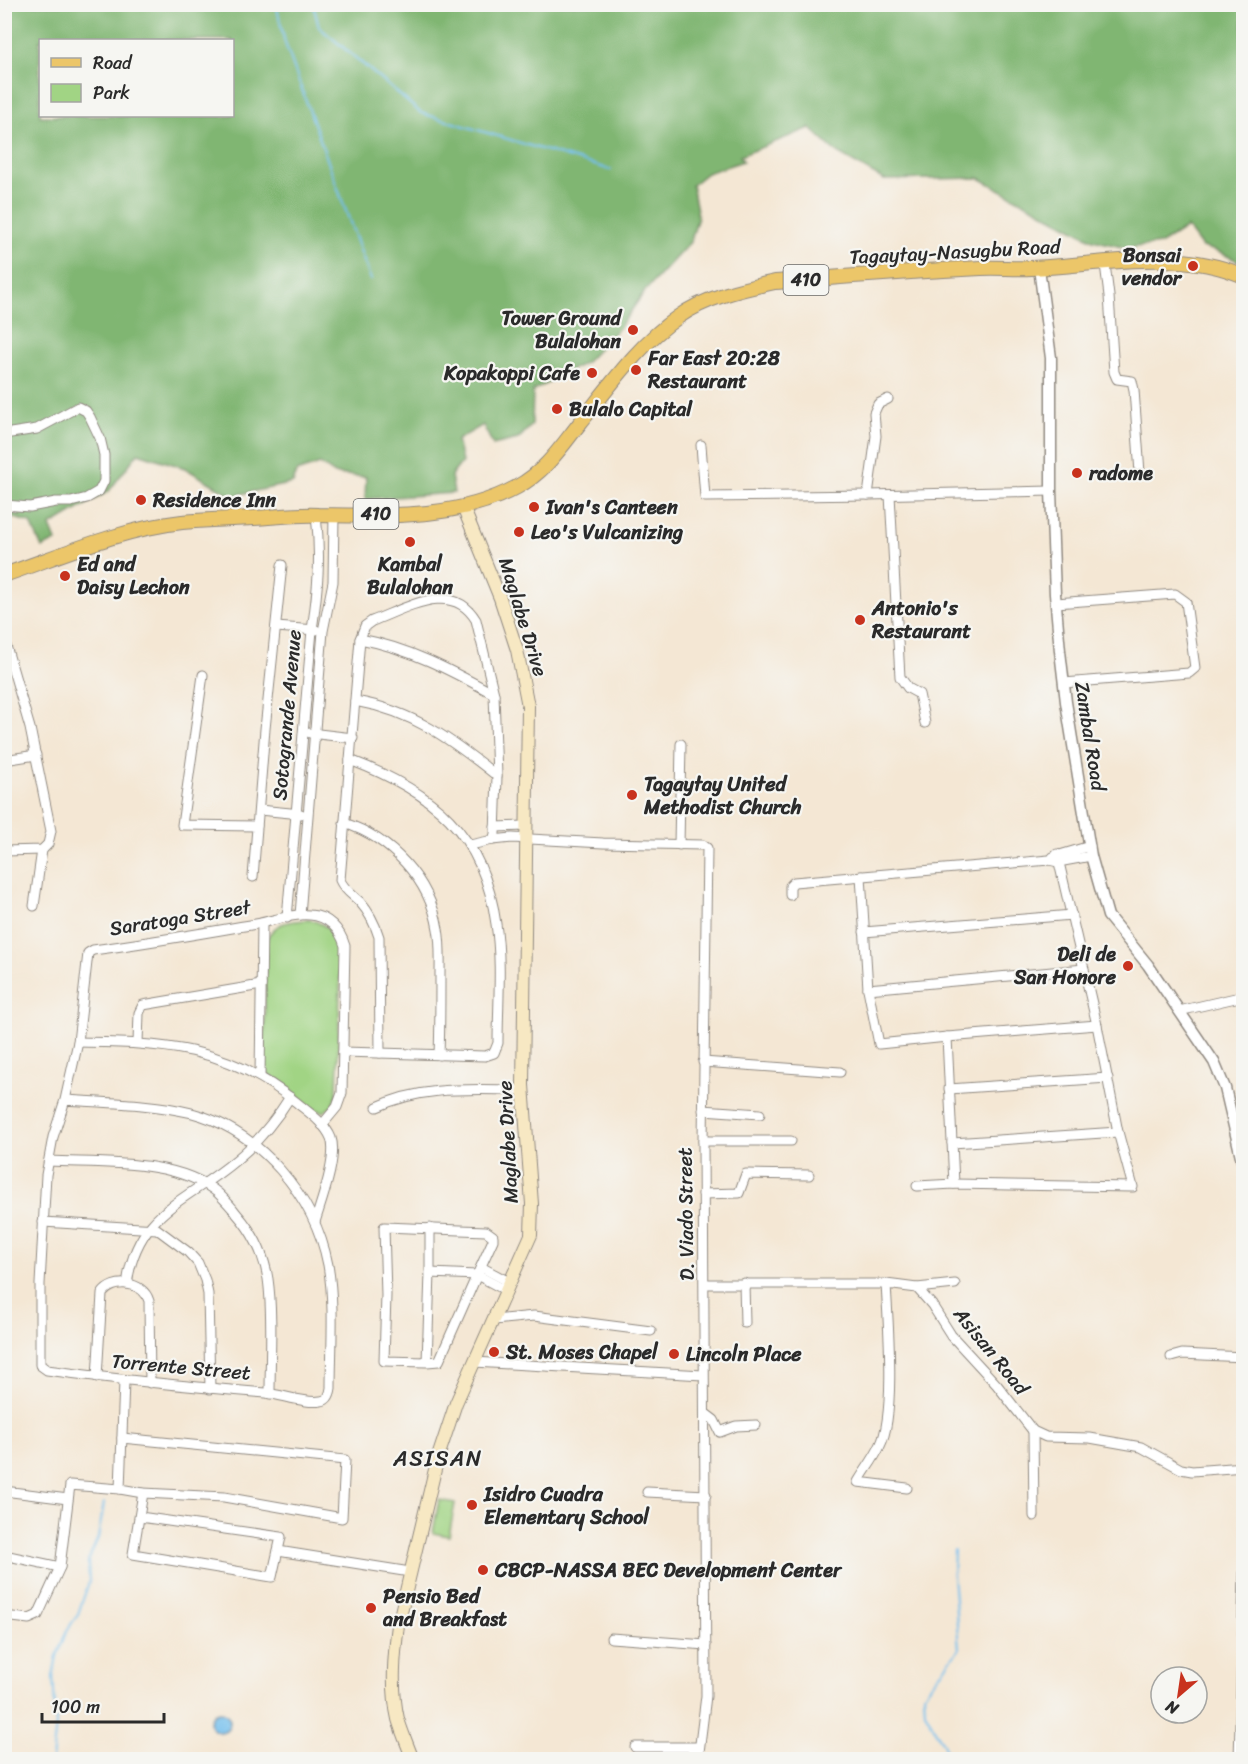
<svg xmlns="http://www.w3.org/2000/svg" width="1248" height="1764" viewBox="0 0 1248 1764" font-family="Sriracha,sans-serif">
<rect width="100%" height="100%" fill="#f6f6f2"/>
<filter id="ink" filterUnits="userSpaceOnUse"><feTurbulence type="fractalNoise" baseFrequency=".0167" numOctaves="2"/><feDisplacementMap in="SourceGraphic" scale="12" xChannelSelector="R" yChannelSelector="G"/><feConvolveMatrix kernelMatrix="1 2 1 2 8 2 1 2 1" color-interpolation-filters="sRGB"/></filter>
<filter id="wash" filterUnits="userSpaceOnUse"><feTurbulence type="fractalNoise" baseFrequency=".008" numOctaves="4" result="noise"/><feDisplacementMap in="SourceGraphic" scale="24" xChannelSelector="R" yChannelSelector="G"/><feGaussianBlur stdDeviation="1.35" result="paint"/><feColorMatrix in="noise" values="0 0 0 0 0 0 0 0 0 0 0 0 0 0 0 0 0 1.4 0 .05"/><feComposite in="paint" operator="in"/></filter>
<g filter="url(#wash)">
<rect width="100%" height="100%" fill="#f4e7d4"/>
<g fill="#a1d484" stroke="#668058" stroke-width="1.5">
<path d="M 310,920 C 327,924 338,934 341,952 L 337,1094 L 332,1106 L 324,1112 L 311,1108 L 291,1091 L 273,1080 L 265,1070 L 264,1061 L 266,940 C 275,921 291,921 310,920 Z"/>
<path d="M 439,1500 L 455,1503 L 449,1536 L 433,1533 Z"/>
</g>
<path fill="#80b672" stroke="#56704e" stroke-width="1.5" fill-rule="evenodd" d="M 4,5 L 1243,5 L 1243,263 L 1216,251 L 1202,247 L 1187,227 L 1161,244 L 1126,248 L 1093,240 L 979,178 L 884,180 L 837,153 L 810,128 L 740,156 L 743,161 L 707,173 L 692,185 L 698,216 L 691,241 L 645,291 L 619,328 L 586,362 L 533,391 L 532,425 L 518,439 L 493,445 L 483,425 L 457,440 L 462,462 L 451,476 L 454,493 L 365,499 L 366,477 L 335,474 L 320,464 L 296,472 L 293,483 L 232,496 L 185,468 L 138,453 L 109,491 L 50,526 L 56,541 L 42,548 L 31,523 L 5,515 ZM 40,40 L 232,40 L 232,116 L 40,116 Z"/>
<circle fill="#74c0ee" stroke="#50768c" stroke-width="1.5" cx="220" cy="1722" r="10"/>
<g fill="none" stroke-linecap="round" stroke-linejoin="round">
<g stroke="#74c0ee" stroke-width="2">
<path d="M 276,4 L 285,43 L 371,280"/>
<path d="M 313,4 L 319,27 L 421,113 L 611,170"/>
<path d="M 52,1760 L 56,1724 L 53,1676 L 57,1656 L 66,1632 L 78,1614 L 89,1582 L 88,1561 L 98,1538 L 104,1503"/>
<path d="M 949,1760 L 943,1744 L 925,1712 L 924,1694 L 959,1649 L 953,1575 L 954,1550"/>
</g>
</g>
</g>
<g filter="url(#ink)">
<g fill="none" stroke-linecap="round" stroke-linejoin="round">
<g stroke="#908980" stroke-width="11">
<g id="minor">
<path d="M 1105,264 L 1109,296 L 1114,372 L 1117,379 L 1132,381 L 1134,390 L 1140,473"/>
<path d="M 4,434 L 37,429 L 78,407 L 86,411 L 90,417 L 100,438 L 104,455 L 104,481 L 99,491 L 87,498 L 71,502 L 56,502 L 30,507 L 4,505"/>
<path d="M 701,445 L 705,497 L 868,495 L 1051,491"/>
<path d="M 868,495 L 876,436 L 874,413 L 878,404 L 888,399"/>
<path d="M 890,495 L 900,677 L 908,688 L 919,694 L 925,723"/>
<path d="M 1056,603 L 1175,594 L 1186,602 L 1195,668 L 1189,673 L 1064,683"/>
<path d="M 276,627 L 316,630"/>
<path d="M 4,639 L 30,728 L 51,831 L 48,844 L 42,850 L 4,851"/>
<path d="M 360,639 C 409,648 450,670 494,694"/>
<path d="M 203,675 L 182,825 L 257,826"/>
<path d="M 355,701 C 413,711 452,740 497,776"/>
<path d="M 310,733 L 353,738"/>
<path d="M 4,760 L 36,755"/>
<path d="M 259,810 L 301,814"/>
<path d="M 344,823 C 391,838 430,880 438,929 C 441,944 440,960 440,976 C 440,1002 440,1028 439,1055"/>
<path d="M 495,827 L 527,826"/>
<path d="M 493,840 L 512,838 L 603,843 L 703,845 L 707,848 L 703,1141 L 706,1696 L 698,1760"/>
<path d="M 679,845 L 681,744"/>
<path d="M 1053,857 L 1090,846"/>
<path d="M 861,876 L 868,989 L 879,1044 L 947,1037 L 1097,1025"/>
<path d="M 253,877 L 265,729 L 282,565"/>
<path d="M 790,895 L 790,886 L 794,882 L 1049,860 L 1058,862 L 1091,856"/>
<path d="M 34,906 L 42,850"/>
<path d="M 300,915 L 323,631 L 333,582 L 334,515"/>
<path d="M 287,918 L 312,630 C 318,589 321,556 316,515"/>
<path d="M 864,932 L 1072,915"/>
<path d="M 868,989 L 1084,969"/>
<path d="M 1179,1011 L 1244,996"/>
<path d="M 947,1037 L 954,1184"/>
<path d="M 78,1042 C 163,1043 227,1046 296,1102 C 308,1112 325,1123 331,1138 C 338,1157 321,1202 315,1222"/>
<path d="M 138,1043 L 139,1013 L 143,1005 L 261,985"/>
<path d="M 343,1052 L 485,1056 L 494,1053 L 498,1043 C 498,1004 502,963 496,924 C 484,833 432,791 350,760"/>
<path d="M 380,1053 L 379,937 C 375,924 369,912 360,902 C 353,895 344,890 340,880 L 360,639 L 365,626 L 372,621 C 405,609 452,579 476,620 L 494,694 L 497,776 L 495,834 L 493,840 L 470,845"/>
<path d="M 703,1062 L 840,1072"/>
<path d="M 260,1076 L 262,923"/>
<path d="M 949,1089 L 1108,1078"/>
<path d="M 65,1100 C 107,1103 151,1103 192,1113 C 260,1131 315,1197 328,1265 C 335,1305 331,1348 331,1388 C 330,1395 328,1400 321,1401 C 306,1404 283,1395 266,1393 C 193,1387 120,1380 47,1370 L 40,1365 L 40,1284 L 46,1175 L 53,1137 L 65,1100 L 78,1042 L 88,953 L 93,950 C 147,943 202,933 256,924 C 273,921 292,913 310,915 C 328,916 340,929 345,946 L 342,1093 L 337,1107 L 322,1125"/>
<path d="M 377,1107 C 423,1085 473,1090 523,1090"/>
<path d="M 703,1110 L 760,1114"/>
<path d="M 703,1141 L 791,1141"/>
<path d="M 952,1143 L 1118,1132"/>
<path d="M 49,1161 C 100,1164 176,1158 218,1193 C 224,1199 231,1206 236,1213 C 253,1232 264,1254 268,1279 C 273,1314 270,1358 270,1394"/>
<path d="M 917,1186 L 954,1184 L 1133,1187 L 1118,1132 L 1097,1025 L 1057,854"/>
<path d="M 703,1194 L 739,1193 L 746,1174 L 809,1175"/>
<path d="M 43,1222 L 157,1229 L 188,1252 L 198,1263 L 205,1280 L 208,1294 L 210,1389"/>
<path d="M 430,1228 L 430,1273"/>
<path d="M 481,1267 L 511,1283"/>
<path d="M 744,1283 L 745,1323"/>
<path d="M 127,1284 C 137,1210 187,1202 236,1160 C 258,1142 275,1121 290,1097"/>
<path d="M 705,1284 L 886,1284 L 917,1288 L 932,1305 L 951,1335 L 997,1385 L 1033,1431 L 1046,1437 L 1090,1438 L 1141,1447 L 1181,1469 L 1192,1471 L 1244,1467"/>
<path d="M 886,1284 C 888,1321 896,1416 880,1446 C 874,1459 865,1470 858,1482 L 907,1488"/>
<path d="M 917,1288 L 955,1284"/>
<path d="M 494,1320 L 534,1316 L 651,1331"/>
<path d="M 1171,1357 L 1182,1354 L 1244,1357"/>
<path d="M 427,1362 L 439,1361 L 477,1275 L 493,1240 L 493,1236 L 486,1231 L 384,1227 L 386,1295 L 384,1361 L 427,1362 L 430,1273 L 477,1275 L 507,1291"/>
<path d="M 474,1362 L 703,1375"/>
<path d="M 97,1377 L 102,1294 C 113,1278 143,1281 149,1301 L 150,1383"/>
<path d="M 124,1381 L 120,1489 L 143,1493"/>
<path d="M 706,1414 L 714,1420 L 720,1432 L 736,1426 L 756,1425"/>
<path d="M 1033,1431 L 1034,1516"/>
<path d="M 122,1438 L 345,1460 L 342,1518 L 224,1497 L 143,1493 L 133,1554 L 272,1577 L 281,1537 L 140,1517"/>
<path d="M 4,1491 L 68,1499"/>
<path d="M 647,1492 L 706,1495"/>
<path d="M 278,1551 L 410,1572"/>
<path d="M 4,1555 L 60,1567"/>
<path d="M 4,1616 L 29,1619 L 38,1615 L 60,1567 L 70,1485 L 120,1489"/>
<path d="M 611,1638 L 706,1645"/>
<path d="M 635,1747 L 699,1747"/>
<path d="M 1239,1760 L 1244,1573"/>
</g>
</g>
<g stroke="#908980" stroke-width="13">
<path id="tertiary" d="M 1039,268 L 1051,358 L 1051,491 L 1055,594 L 1060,651 L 1066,702 L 1091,856 L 1108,916 L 1148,965 L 1214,1062 L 1225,1088 L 1244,1169"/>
</g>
<g stroke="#908980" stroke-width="14">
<path id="secondary" d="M 413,1760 C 408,1746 402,1733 398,1719 C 391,1688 394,1656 398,1625 L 438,1457 L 456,1403 L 531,1235 L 532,1204 L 523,1085 L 528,706 L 517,650 L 500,598 L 463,507"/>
</g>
<g stroke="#908980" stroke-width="16">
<path id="primary" d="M 4,575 C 62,555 121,529 182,522 C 206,520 230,519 254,518 C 275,517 297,514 318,515 C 384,516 457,520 517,487 C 545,472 561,447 580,423 C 610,386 639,344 678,317 C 706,297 742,289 775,282 C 844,277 912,271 981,268 C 998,267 1014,269 1031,268 C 1100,265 1178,247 1244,276"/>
</g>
<use href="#minor" stroke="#fff" stroke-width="9"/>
<use href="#tertiary" stroke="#fff" stroke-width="10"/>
<use href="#secondary" stroke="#f7e8c3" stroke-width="12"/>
<use href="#primary" stroke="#ecc669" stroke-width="14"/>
</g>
</g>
<g fill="#c8321e" stroke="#f6f6f2" stroke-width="2">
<circle cx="1193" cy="266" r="6"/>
<circle cx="633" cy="330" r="6"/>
<circle cx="636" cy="370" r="6"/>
<circle cx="592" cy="373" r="6"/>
<circle cx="557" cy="409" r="6"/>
<circle cx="1077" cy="473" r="6"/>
<circle cx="141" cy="500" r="6"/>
<circle cx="534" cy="507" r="6"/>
<circle cx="519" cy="532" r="6"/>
<circle cx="410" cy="542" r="6"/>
<circle cx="65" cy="576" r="6"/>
<circle cx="860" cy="620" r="6"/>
<circle cx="632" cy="795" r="6"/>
<circle cx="1128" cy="966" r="6"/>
<circle cx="494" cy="1352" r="6"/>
<circle cx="674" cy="1354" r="6"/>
<circle cx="472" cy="1505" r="6"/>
<circle cx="483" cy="1570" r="6"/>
<circle cx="371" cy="1608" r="6"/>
</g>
<g text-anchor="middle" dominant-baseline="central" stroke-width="4.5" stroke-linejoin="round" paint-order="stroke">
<g fill="#f6f6f2" stroke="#686867" stroke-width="1.5">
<rect x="783.5" y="265" width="45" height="30" rx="4.5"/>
<rect x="353.5" y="499" width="45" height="30" rx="4.5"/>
</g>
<g font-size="18" font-weight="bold" fill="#2b2b2b">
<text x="806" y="280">410</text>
<text x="376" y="514">410</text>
</g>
<g font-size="20" fill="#2b2b2b" stroke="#f6f6f2">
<text transform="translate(955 252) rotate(-3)">Tagaytay-Nasugbu Road</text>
<text transform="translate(523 617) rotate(73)">Maglabe Drive</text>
<text transform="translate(287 715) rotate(-85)">Sotogrande Avenue</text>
<text transform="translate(1090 736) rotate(81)">Zambal Road</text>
<text transform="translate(180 918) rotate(-9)">Saratoga Street</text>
<text transform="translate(508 1142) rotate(-93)">Maglabe Drive</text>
<text transform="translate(686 1214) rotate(-91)">D. Viado Street</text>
<text transform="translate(991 1351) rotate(51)">Asisan Road</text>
<text transform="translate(181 1367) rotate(5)">Torrente Street</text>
</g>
<g font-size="20" font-weight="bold" fill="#2b2b2b" stroke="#f6f6f2" text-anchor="start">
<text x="1181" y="255" text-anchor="end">Bonsai<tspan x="1181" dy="23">vendor</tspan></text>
<text x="621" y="318" text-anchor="end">Tower Ground<tspan x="621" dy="23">Bulalohan</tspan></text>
<text x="648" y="358">Far East 20:28<tspan x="648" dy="23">Restaurant</tspan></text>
<text x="580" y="373" text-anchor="end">Kopakoppi Cafe</text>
<text x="569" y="409">Bulalo Capital</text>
<text x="1089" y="473">radome</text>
<text x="153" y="500">Residence Inn</text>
<text x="546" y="507">Ivan's Canteen</text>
<text x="531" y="532">Leo's Vulcanizing</text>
<text x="77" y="564">Ed and<tspan x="77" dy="23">Daisy Lechon</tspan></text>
<text x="410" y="564" text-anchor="middle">Kambal<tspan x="410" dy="23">Bulalohan</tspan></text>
<text x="872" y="608">Antonio's<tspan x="872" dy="23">Restaurant</tspan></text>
<text x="644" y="784">Tagaytay United<tspan x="644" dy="23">Methodist Church</tspan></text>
<text x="1116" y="954" text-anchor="end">Deli de<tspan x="1116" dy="23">San Honore</tspan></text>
<text x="506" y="1352">St. Moses Chapel</text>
<text x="686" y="1354">Lincoln Place</text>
<text x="484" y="1494">Isidro Cuadra<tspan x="484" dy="23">Elementary School</tspan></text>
<text x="495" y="1570">CBCP-NASSA BEC Development Center</text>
<text x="383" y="1596">Pensio Bed<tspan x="383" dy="23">and Breakfast</tspan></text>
</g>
<g font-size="22" letter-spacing="1.5" fill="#2b2b2b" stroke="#f6f6f2">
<text x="438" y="1458">ASISAN</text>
</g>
</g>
<rect width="1248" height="1764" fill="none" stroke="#f6f6f2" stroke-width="24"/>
<rect x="39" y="39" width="195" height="78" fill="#f6f6f2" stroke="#a5a5a2" stroke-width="1.5"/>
<rect x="51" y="58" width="30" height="9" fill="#ecc669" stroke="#a5a5a2" stroke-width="1.5"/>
<text x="93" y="69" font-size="18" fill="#2b2b2b">Road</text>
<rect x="51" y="84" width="30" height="18" fill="#a1d484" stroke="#a5a5a2" stroke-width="1.5"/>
<text x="93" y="99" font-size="18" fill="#2b2b2b">Park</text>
<g transform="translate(1179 1695) rotate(209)"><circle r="28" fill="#f6f6f2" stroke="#a5a5a2" stroke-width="1.5"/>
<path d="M0-4.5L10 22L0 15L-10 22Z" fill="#c8321e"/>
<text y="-9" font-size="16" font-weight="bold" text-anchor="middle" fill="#2b2b2b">N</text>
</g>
<path d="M42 1713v9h122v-9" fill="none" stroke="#2b2b2b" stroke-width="3"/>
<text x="51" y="1713" font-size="18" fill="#2b2b2b" stroke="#f6f6f2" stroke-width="4.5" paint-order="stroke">100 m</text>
</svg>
